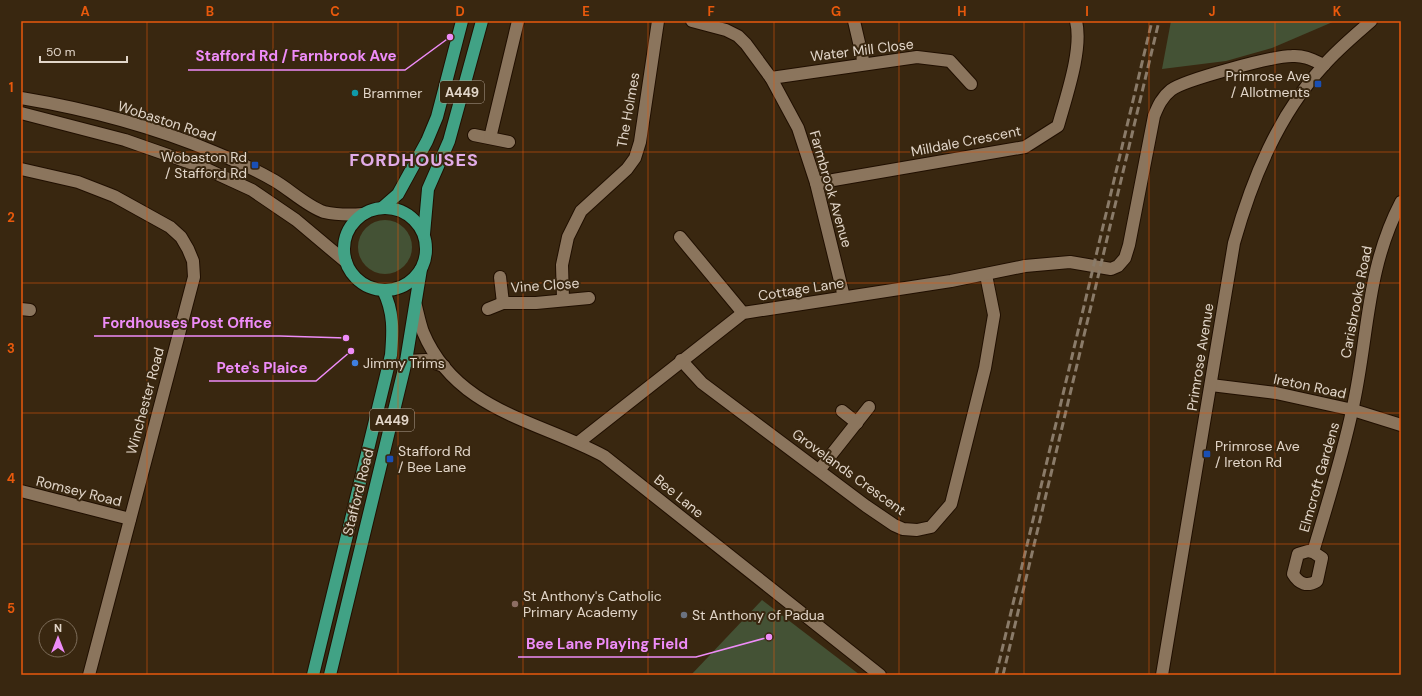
<svg xmlns="http://www.w3.org/2000/svg" width="1422" height="696" viewBox="0 0 1422 696" font-family="'DM Sans',sans-serif">
<rect width="100%" height="100%" fill="#392710"/>
<g fill="#445235">
<path d="M 1171,21 L 1335,21 L 1272,48 L 1226,61 L 1162,69 Z"/>
<circle cx="385" cy="247" r="27"/>
<path d="M 762,600 L 860,675 L 691,675 Z"/>
</g>
<g fill="none" stroke-linecap="round" stroke-linejoin="round">
<g stroke="#200f00" stroke-width="14">
<g id="minor">
<path d="M 692,21 L 726,30 L 738,36 L 746,44 L 771,78 L 798,128 L 816,183 L 844,297"/>
<path d="M 854,21 L 864,64"/>
<path d="M 771,78 L 917,57 L 950,61 L 971,84"/>
<path d="M 21,98 C 87,109 152,126 214,152 C 234,160 256,170 275,181 C 289,189 308,207 324,212 C 337,215 349,215 363,214"/>
<path d="M 21,113 L 125,140 L 202,167 L 252,190 L 296,220 L 346,262"/>
<path d="M 474,135 L 509,142"/>
<path d="M 490,138 L 518,21"/>
<path d="M 21,169 L 78,182 L 114,196 L 170,227 L 181,237 L 188,249 L 193,261 L 194,277 L 89,675"/>
<path d="M 816,183 L 1025,147 L 1058,126 C 1066,97 1083,49 1076,21"/>
<path d="M 680,237 L 743,313"/>
<path d="M 500,277 L 503,303"/>
<path d="M 563,299 L 562,265 L 568,237 L 581,211 L 627,169 L 635,158 L 640,142 L 658,21"/>
<path d="M 416,306 C 418,314 420,324 423,332 C 456,411 537,420 604,456 L 880,675"/>
<path d="M 21,309 L 30,310"/>
<path d="M 488,309 L 503,303 L 536,303 L 589,298"/>
<path d="M 681,360 L 702,383 L 866,506 L 894,525 L 903,529 L 917,530 L 931,527 L 951,504 L 985,368 L 994,315 L 986,275"/>
<path d="M 406,361 L 426,360 L 444,366"/>
<path d="M 1211,385 L 1276,393 L 1353,410 L 1401,425"/>
<path d="M 842,411 L 857,423"/>
<path d="M 579,442 L 743,313 L 951,281 L 1025,266 L 1070,262 L 1111,269 L 1118,266 L 1125,258 L 1129,245 L 1154,116 C 1158,106 1162,97 1171,90 C 1184,80 1273,56 1292,56 C 1304,55 1313,60 1324,65"/>
<path d="M 820,469 L 869,407"/>
<path d="M 21,491 L 130,519"/>
<path d="M 1308,551 L 1313,552 L 1322,558 L 1317,581 C 1307,587 1299,584 1293,574 L 1298,554 Z"/>
<path d="M 1313,552 C 1327,505 1342,458 1352,411 C 1369,337 1365,271 1401,202"/>
<path d="M 1162,675 L 1234,243 C 1252,179 1278,115 1324,65 C 1338,49 1355,35 1371,21"/>
</g>
</g>
<g stroke="#200f00" stroke-width="14">
<g id="highway">
<circle cx="385" cy="249" r="41"/>
<path d="M 382,208 L 398,194 L 427,141 L 437,117 L 462,21"/>
<path d="M 424,234 L 428,189 L 449,141 L 482,21"/>
<path d="M 313,675 L 391,355 C 393,331 394,312 383,290"/>
<path d="M 330,675 L 406,361 L 421,269"/>
</g>
</g>
<use href="#minor" stroke="#8b755d" stroke-width="12"/>
<use href="#highway" stroke="#41a285" stroke-width="12"/>
<g stroke="#8a7b69" stroke-width="3" stroke-dasharray="8 4" stroke-linecap="butt">
<path d="M 996,675 L 1152,21"/>
<path d="M 1003,675 L 1159,21"/>
</g>
</g>
<path fill="none" stroke="#e8590c" stroke-width="1" stroke-opacity="0.55" d="M 147,21 L 147,675M 273,21 L 273,675M 398,21 L 398,675M 523,21 L 523,675M 648,21 L 648,675M 774,21 L 774,675M 899,21 L 899,675M 1024,21 L 1024,675M 1149,21 L 1149,675M 1275,21 L 1275,675M 21,152 L 1401,152M 21,283 L 1401,283M 21,413 L 1401,413M 21,544 L 1401,544"/>
<g fill="#1a4fb4" stroke="#392710" stroke-width="1.5">
<rect x="1314" y="80" width="8" height="8" rx="2"/>
<rect x="251" y="161" width="8" height="8" rx="2"/>
<rect x="1203" y="450" width="8" height="8" rx="2"/>
<rect x="386" y="455" width="8" height="8" rx="2"/>
</g>
<circle fill="#0f9aa8" stroke="#392710" stroke-width="1.5" cx="355" cy="93" r="4"/>
<circle fill="#3f7fe0" stroke="#392710" stroke-width="1.5" cx="355" cy="363" r="4"/>
<circle fill="#8d6e63" stroke="#392710" stroke-width="1.5" cx="515" cy="604" r="4"/>
<circle fill="#6b7280" stroke="#392710" stroke-width="1.5" cx="684" cy="615" r="4"/>
<g text-anchor="middle" dominant-baseline="central" stroke-width="4" stroke-linejoin="round" paint-order="stroke">
<g fill="#392710" stroke="#afa292" stroke-width="1">
<rect x="440" y="81" width="44" height="22" rx="3"/>
<rect x="370" y="409" width="44" height="22" rx="3"/>
</g>
<g font-size="13" font-weight="bold" fill="#e2d6c9">
<text x="462" y="92">A449</text>
<text x="392" y="420">A449</text>
</g>
<g font-size="14" fill="#e2d6c9" stroke="#392710">
<text transform="translate(862 50) rotate(-7)">Water Mill Close</text>
<text transform="translate(628 110) rotate(-80)">The Holmes</text>
<text transform="translate(167 121) rotate(18)">Wobaston Road</text>
<text transform="translate(966 141) rotate(-11)">Milldale Crescent</text>
<text transform="translate(831 189) rotate(74)">Farmbrook Avenue</text>
<text transform="translate(545 285) rotate(-4)">Vine Close</text>
<text transform="translate(801 289) rotate(-9)">Cottage Lane</text>
<text transform="translate(1356 302) rotate(-79)">Carisbrooke Road</text>
<text transform="translate(1200 357) rotate(-81)">Primrose Avenue</text>
<text transform="translate(1310 386) rotate(12)">Ireton Road</text>
<text transform="translate(145 401) rotate(-75)">Winchester Road</text>
<text transform="translate(849 472) rotate(36)">Grovelands Crescent</text>
<text transform="translate(1319 477) rotate(-74)">Elmcroft Gardens</text>
<text transform="translate(79 491) rotate(14)">Romsey Road</text>
<text transform="translate(358 492) rotate(-76)">Stafford Road</text>
<text transform="translate(679 496) rotate(39)">Bee Lane</text>
</g>
<g font-size="14" fill="#e2d6c9" stroke="#392710" text-anchor="start">
<text x="1310" y="76" text-anchor="end">Primrose Ave<tspan x="1310" dy="16">/ Allotments</tspan></text>
<text x="363" y="93">Brammer</text>
<text x="247" y="157" text-anchor="end">Wobaston Rd<tspan x="247" dy="16">/ Stafford Rd</tspan></text>
<text x="363" y="363">Jimmy Trims</text>
<text x="1215" y="446">Primrose Ave<tspan x="1215" dy="16">/ Ireton Rd</tspan></text>
<text x="398" y="451">Stafford Rd<tspan x="398" dy="16">/ Bee Lane</tspan></text>
<text x="523" y="596">St Anthony's Catholic<tspan x="523" dy="16">Primary Academy</tspan></text>
<text x="692" y="615">St Anthony of Padua</text>
</g>
<g font-size="18" font-weight="bold" letter-spacing="1" fill="#e2ace7" stroke="#392710">
<text x="414" y="160">FORDHOUSES</text>
</g>
</g>
<path fill="none" stroke="#ee8cf8" stroke-width="1.5" d="M450 37L405 70H188M346 338L280 336H94M351 351L316 381H209M769 637L696 657H518"/>
<g fill="#ee8cf8" stroke="#392710" stroke-width="1.5">
<circle cx="450" cy="37" r="4"/>
<circle cx="346" cy="338" r="4"/>
<circle cx="351" cy="351" r="4"/>
<circle cx="769" cy="637" r="4"/>
</g>
<g font-size="15" text-anchor="middle" font-weight="bold" fill="#ee8cf8" stroke="#392710" stroke-width="4" stroke-linejoin="round" paint-order="stroke">
<text x="296" y="61">Stafford Rd / Farnbrook Ave</text>
<text x="187" y="328">Fordhouses Post Office</text>
<text x="262" y="373">Pete's Plaice</text>
<text x="607" y="649">Bee Lane Playing Field</text>
</g>
<rect width="1422" height="696" fill="none" stroke="#392710" stroke-width="44"/>
<g transform="translate(58 638)"><circle r="19" fill="#392710" stroke="#7d6d5a"/>
<path d="M0-3L7 15L0 10L-7 15Z" fill="#ee8cf8"/>
<text y="-6" font-size="11" font-weight="bold" text-anchor="middle" fill="#e2d6c9">N</text>
</g>
<path d="M40 56v6h87v-6" fill="none" stroke="#e2d6c9" stroke-width="2"/>
<text x="46" y="56" font-size="12" fill="#e2d6c9" stroke="#392710" stroke-width="3" paint-order="stroke">50 m</text>
<rect x="22" y="22" width="1378" height="652" fill="none" stroke="#e8590c" stroke-width="1.5"/>
<g font-size="13" text-anchor="middle" font-weight="bold" fill="#e8590c">
<text x="85" y="16">A</text>
<text x="210" y="16">B</text>
<text x="335" y="16">C</text>
<text x="460" y="16">D</text>
<text x="586" y="16">E</text>
<text x="711" y="16">F</text>
<text x="836" y="16">G</text>
<text x="962" y="16">H</text>
<text x="1087" y="16">I</text>
<text x="1212" y="16">J</text>
<text x="1337" y="16">K</text>
<text x="11" y="92">1</text>
<text x="11" y="222">2</text>
<text x="11" y="353">3</text>
<text x="11" y="483">4</text>
<text x="11" y="613">5</text>
</g>
</svg>
